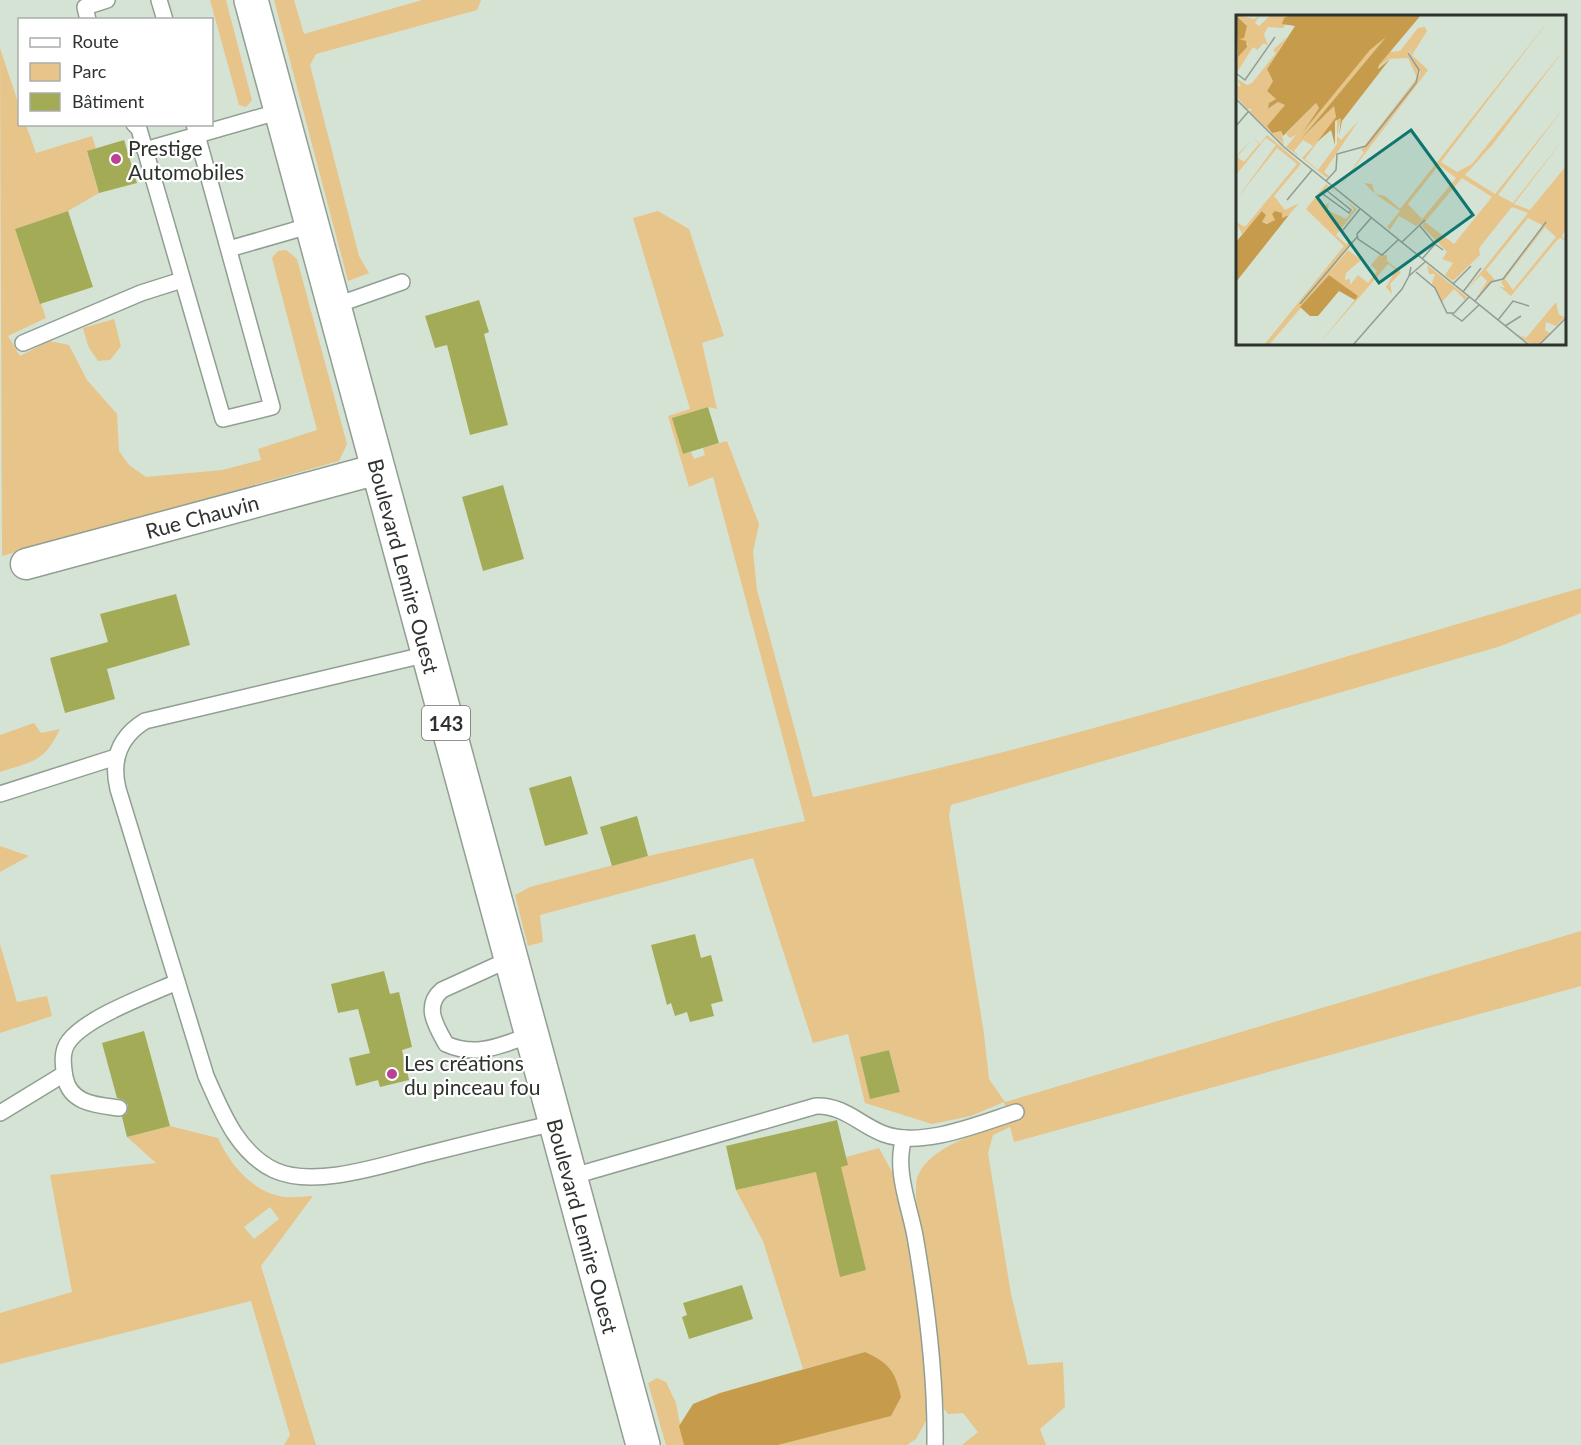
<svg xmlns="http://www.w3.org/2000/svg" width="1581" height="1445" viewBox="0 0 1581 1445" font-family="Lato,sans-serif">
<rect width="100%" height="100%" fill="#d5e3d5"/>
<g fill="#e7c48a" fill-rule="evenodd">
<path d="M 210,0 L 226,0 L 252,100 L 246,107 L 239,105 Z"/>
<path d="M 274,0 L 294,0 L 304,34 L 422,0 L 481,0 L 477,10 L 316,54 L 310,65 L 359,256 L 369,273 L 348,281 Z"/>
<path d="M 0,48 L 19,105 L 20,124 L 26,125 L 36,153 L 92,136 L 96,149 L 87,152 L 99,193 L 68,211 L 15,229 L 46,318 L 8,336 L 20,356 L 49,341 L 69,345 L 87,380 L 117,414 L 119,451 L 129,465 L 146,477 L 222,470 L 261,460 L 258,449 L 317,430 L 272,258 L 278,251 L 286,250 L 297,259 L 347,444 L 339,461 L 2,556 Z"/>
<path d="M 658,211 L 689,229 L 724,336 L 702,343 L 717,409 L 708,407 L 673,418 L 683,454 L 691,452 L 694,459 L 705,455 L 703,448 L 727,441 L 759,524 L 753,552 L 757,590 L 813,797 C 1072,741 1326,662 1581,588 L 1581,613 L 1501,646 L 951,805 L 949,816 L 984,1034 L 989,1079 L 1005,1102 L 1581,931 L 1581,986 L 1014,1142 L 1010,1127 L 993,1135 L 988,1153 L 1011,1294 L 1028,1365 L 1063,1362 L 1065,1407 L 1040,1429 L 1046,1445 L 962,1445 L 978,1432 L 963,1413 L 948,1414 L 944,1409 L 916,1197 C 916,1191 916,1183 917,1178 C 928,1146 981,1132 1009,1123 L 1004,1102 L 971,1116 L 932,1124 L 865,1103 L 848,1034 L 813,1043 L 753,858 L 540,915 L 543,942 L 528,946 L 515,895 L 530,887 L 648,856 L 805,821 L 713,477 L 689,487 L 668,416 L 690,409 L 633,218 ZM 889,1050 L 900,1091 L 870,1098 L 860,1057 Z"/>
<path d="M 114,319 L 121,346 L 110,360 L 98,361 L 88,346 L 83,328 Z"/>
<path d="M 34,723 L 41,733 L 60,729 C 44,762 34,761 0,772 L 0,735 Z"/>
<path d="M 0,846 L 29,856 L 0,872 Z"/>
<path d="M 0,944 L 17,1002 L 47,996 L 52,1016 L 0,1033 Z"/>
<path d="M 170,1126 L 218,1138 C 230,1164 250,1189 279,1196 C 289,1199 302,1196 313,1196 L 261,1266 L 316,1445 L 284,1445 L 290,1435 L 251,1301 L 0,1364 L 0,1313 L 72,1292 L 50,1175 L 156,1163 L 127,1137 ZM 270,1207 L 279,1219 L 254,1239 L 244,1227 Z"/>
<path d="M 879,1148 L 897,1181 L 909,1242 L 926,1366 L 928,1417 L 916,1439 L 907,1445 L 778,1445 L 890,1416 L 865,1352 L 803,1369 L 763,1241 L 736,1190 L 847,1165 L 846,1157 Z"/>
<path d="M 657,1378 L 666,1382 L 676,1403 L 684,1445 L 666,1445 L 648,1383 Z"/>
</g>
<path fill="#c69b4c" d="M 865,1352 C 889,1363 895,1371 901,1397 L 891,1416 L 778,1445 L 684,1445 L 679,1426 L 693,1404 L 720,1393 Z"/>
<g fill="#a4ab57">
<path d="M 124,140 L 137,183 L 99,193 L 87,151 Z"/>
<path d="M 68,211 L 93,287 L 40,304 L 15,229 Z"/>
<path d="M 479,300 L 489,332 L 484,334 L 508,425 L 470,435 L 447,345 L 435,348 L 425,316 Z"/>
<path d="M 708,407 L 719,443 L 683,454 L 672,418 Z"/>
<path d="M 503,485 L 524,559 L 483,571 L 462,497 Z"/>
<path d="M 176,594 L 190,645 L 107,669 L 115,699 L 65,713 L 50,658 L 108,642 L 100,614 Z"/>
<path d="M 571,776 L 588,834 L 545,846 L 529,788 Z"/>
<path d="M 637,816 L 648,856 L 612,866 L 600,827 Z"/>
<path d="M 695,934 L 701,958 L 711,955 L 723,1001 L 711,1004 L 714,1016 L 690,1022 L 687,1012 L 675,1016 L 671,1003 L 667,1005 L 651,945 Z"/>
<path d="M 384,971 L 390,994 L 399,992 L 412,1047 L 402,1050 L 409,1080 L 380,1087 L 378,1080 L 356,1086 L 349,1058 L 370,1053 L 358,1009 L 338,1013 L 331,984 Z"/>
<path d="M 144,1031 L 170,1126 L 127,1137 L 122,1117 L 127,1113 L 128,1105 L 124,1100 L 117,1098 L 102,1043 Z"/>
<path d="M 889,1050 L 900,1092 L 870,1099 L 860,1057 Z"/>
<path d="M 837,1120 L 848,1165 L 841,1167 L 866,1270 L 840,1277 L 816,1172 L 736,1190 L 726,1146 Z"/>
<path d="M 742,1285 L 753,1319 L 689,1339 L 682,1317 L 687,1315 L 683,1303 Z"/>
</g>
<g fill="none" stroke-linecap="round" stroke-linejoin="round">
<g stroke="#919e92" stroke-width="18">
<g id="lane">
<path d="M 159,0 L 165,20"/>
<path d="M 88,20 L 85,7 L 107,0"/>
<path d="M 134,124 L 139,129 L 223,419 L 272,407 L 194,124"/>
<path d="M 145,150 L 281,111"/>
<path d="M 229,249 L 312,225"/>
<path d="M 334,306 L 402,282"/>
<path d="M 23,343 L 141,293 L 182,280"/>
<path d="M 428,654 L 145,721 C 119,737 111,760 118,789 L 206,1076 C 222,1112 237,1152 274,1170 C 317,1190 391,1162 435,1152 C 475,1142 515,1132 555,1123"/>
<path d="M 0,794 L 116,757"/>
<path d="M 510,959 L 442,990 C 423,1006 436,1026 446,1044 C 477,1058 501,1045 531,1035"/>
<path d="M 119,1108 C 97,1105 70,1104 65,1077 C 63,1065 61,1051 69,1041 C 87,1017 148,995 177,982"/>
<path d="M 0,1113 L 64,1074"/>
<path d="M 904,1138 C 894,1170 909,1204 915,1236 C 927,1305 936,1375 935,1445"/>
<path d="M 570,1177 L 816,1106 C 844,1105 860,1125 884,1134 C 922,1148 979,1124 1016,1112"/>
</g>
</g>
<g stroke="#919e92" stroke-width="33">
<path id="street" d="M 26,564 L 378,469"/>
</g>
<g stroke="#919e92" stroke-width="36">
<path id="primary" d="M 251,0 L 643,1445"/>
</g>
<use href="#lane" stroke="#fff" stroke-width="15"/>
<use href="#street" stroke="#fff" stroke-width="30"/>
<use href="#primary" stroke="#fff" stroke-width="33"/>
</g>
<g fill="#bb4194" stroke="#fff" stroke-width="2">
<circle cx="116" cy="159" r="6"/>
<circle cx="392" cy="1074" r="6"/>
</g>
<g text-anchor="middle" dominant-baseline="central" stroke-width="4.5" stroke-linejoin="round" paint-order="stroke">
<rect fill="#fff" stroke="#6d706d" stroke-width="1.5" x="422" y="706" width="48" height="34" rx="4.5"/>
<g font-size="20" font-weight="bold" fill="#2e332e">
<text x="446" y="723">143</text>
</g>
<g font-size="21" fill="#2e332e" stroke="#fff" text-anchor="start">
<text x="128" y="147">Prestige<tspan x="128" dy="24">Automobiles</tspan></text>
<text x="404" y="1062">Les créations<tspan x="404" dy="24">du pinceau fou</tspan></text>
</g>
<g font-size="21" fill="#2e332e" stroke="#fff">
<text transform="translate(202 516) rotate(-15)">Rue Chauvin</text>
<text transform="translate(404 566) rotate(75)">Boulevard Lemire Ouest</text>
<text transform="translate(583 1226) rotate(75)">Boulevard Lemire Ouest</text>
</g>
</g>
<g transform="translate(1236 15)">
<rect width="330" height="330" fill="#d5e3d5"/>
<path d="M 1,0 L 18,4 L 24,0 L 19,8 L 23,11 L 35,0 L 55,0 L 47,13 L 32,12 L 28,19 L 32,31 L 28,28 L 21,35 L 17,32 L 1,57 L 0,42 L 12,29 L 3,25 L 11,11 ZM 317,0 L 205,147 L 221,157 L 236,149 L 330,32 L 257,129 L 229,160 L 259,179 L 330,90 L 262,180 L 277,188 L 330,121 L 278,189 L 294,195 L 330,151 L 330,214 L 326,221 L 330,227 L 325,223 L 321,225 L 275,281 L 263,271 L 269,273 L 265,267 L 308,211 L 292,203 L 250,255 L 259,265 L 240,284 L 251,266 L 245,260 L 230,276 L 292,198 L 276,192 L 243,233 L 244,240 L 217,266 L 209,260 L 217,248 L 206,244 L 211,237 L 186,211 L 189,205 L 180,211 L 163,201 L 154,215 L 151,212 L 164,196 L 139,179 L 128,168 L 136,169 L 139,179 L 149,181 L 164,194 ZM 203,150 L 220,163 L 186,204 L 172,189 ZM 226,163 L 256,182 L 218,229 L 189,207 ZM 309,212 L 320,222 L 277,275 L 269,264 ZM 189,12 L 191,16 L 176,40 L 192,55 L 103,173 L 128,137 L 125,135 L 184,59 L 184,56 L 173,37 L 176,32 L 171,39 L 182,53 L 181,63 L 172,43 L 153,44 L 141,53 L 153,37 L 164,36 L 182,13 ZM 51,22 L 31,54 L 37,66 L 31,76 L 40,84 L 33,88 L 33,94 L 42,87 L 49,90 L 31,111 L 36,118 L 45,116 L 48,130 L 13,96 L 17,94 L 11,94 L 0,81 L 0,70 L 5,72 L 0,63 L 11,70 L 16,68 L 40,38 L 37,35 ZM 150,22 L 67,123 L 98,91 L 100,102 L 69,144 L 82,155 L 101,129 L 101,103 L 105,103 L 101,121 L 105,125 L 123,105 L 88,157 L 93,161 L 91,163 L 66,143 L 77,131 L 67,125 L 58,136 L 63,141 L 50,132 L 60,120 L 54,123 L 50,119 L 80,88 L 83,93 L 66,117 L 134,35 ZM 31,120 L 65,149 L 38,181 L 49,195 L 63,188 L 53,200 L 46,203 L 36,199 L 39,205 L 35,209 L 26,207 L 30,200 L 27,196 L 6,219 L 0,207 L 9,212 L 61,149 L 41,133 L 0,185 L 40,130 L 30,123 L 0,160 L 0,141 L 16,124 L 1,142 L 8,147 L 23,129 L 17,123 L 24,129 ZM 90,169 L 101,178 L 91,172 L 81,185 L 90,190 L 93,187 L 92,195 L 110,204 L 118,194 L 109,185 L 121,194 L 100,220 L 110,229 L 117,225 L 93,258 L 112,235 L 125,245 L 110,258 L 109,265 L 114,264 L 114,270 L 122,260 L 132,268 L 141,256 L 135,250 L 143,240 L 151,240 L 151,246 L 165,257 L 154,269 L 156,279 L 150,272 L 160,255 L 152,249 L 82,330 L 122,281 L 93,260 L 33,330 L 28,330 L 108,231 L 70,194 ZM 191,250 L 231,282 L 229,285 L 218,274 L 206,287 L 196,268 L 199,259 L 193,259 ZM 320,287 L 323,300 L 329,302 L 320,311 L 310,307 L 309,315 L 315,319 L 302,330 L 296,330 L 281,319 L 290,323 Z" fill="#e7c48a" fill-rule="evenodd"/>
<path d="M 0,0 L 11,11 L 8,23 L 3,24 L 10,26 L 11,32 L 2,42 ZM 55,0 L 185,0 L 143,50 L 142,54 L 154,44 L 106,106 L 103,121 L 105,103 L 99,106 L 99,130 L 95,115 L 81,127 L 100,102 L 98,91 L 66,123 L 150,22 L 134,35 L 66,118 L 83,93 L 80,88 L 47,121 L 45,116 L 36,118 L 31,111 L 49,90 L 42,87 L 32,94 L 33,88 L 40,84 L 31,76 L 37,66 L 31,54 L 59,11 L 46,9 L 48,3 ZM 26,196 L 30,200 L 26,207 L 31,209 L 39,205 L 36,199 L 39,196 L 46,198 L 46,203 L 53,200 L 0,267 L 0,227 ZM 93,260 L 122,281 L 119,285 L 103,276 L 82,301 L 74,301 L 64,292 Z" fill="#c69b4c"/>
<path fill="none" stroke="#929d92" stroke-width="1.5" d="M 1,59 L 9,65 L 39,22M 0,84 L 48,132 L 293,330M 0,111 L 12,97M 90,166 L 100,155 L 101,139 L 130,131 L 180,68 L 183,55 L 172,38M 90,175 L 115,195 L 113,198 L 87,179 ZM 51,185 L 76,155M 135,203 L 121,219 L 122,224 L 146,240 L 162,225M 184,211 L 199,229M 107,215 L 124,194M 166,227 L 189,205M 186,244 L 199,229 L 207,235M 175,252 L 173,261 L 189,247M 180,257 L 199,273 L 211,298 L 218,298 L 233,282M 217,269 L 235,251M 227,277 L 245,253M 239,286 L 255,267 L 267,264 L 310,207M 64,289 L 121,222M 216,299 L 226,306 L 243,290M 262,305 L 277,286 L 293,291M 269,311 L 285,301M 117,330 L 166,274 L 173,261M 303,330 L 330,303"/>
<path fill="#0f766e" fill-opacity="0.15" stroke="#0f766e" stroke-width="3" d="M 175,115 L 237,200 L 143,268 L 81,182 Z"/>
<rect width="330" height="330" fill="none" stroke="#2e332e" stroke-width="3"/>
</g>
<rect x="18" y="18" width="195" height="108" fill="#ffffff" stroke="#abadab" stroke-width="1.5"/>
<rect x="30" y="38" width="30" height="9" fill="#ffffff" stroke="#abadab" stroke-width="1.5"/>
<text x="72" y="48" font-size="18" fill="#2e332e">Route</text>
<rect x="30" y="63" width="30" height="18" fill="#e7c48a" stroke="#abadab" stroke-width="1.5"/>
<text x="72" y="78" font-size="18" fill="#2e332e">Parc</text>
<rect x="30" y="93" width="30" height="18" fill="#a4ab57" stroke="#abadab" stroke-width="1.5"/>
<text x="72" y="108" font-size="18" fill="#2e332e">Bâtiment</text>
</svg>
